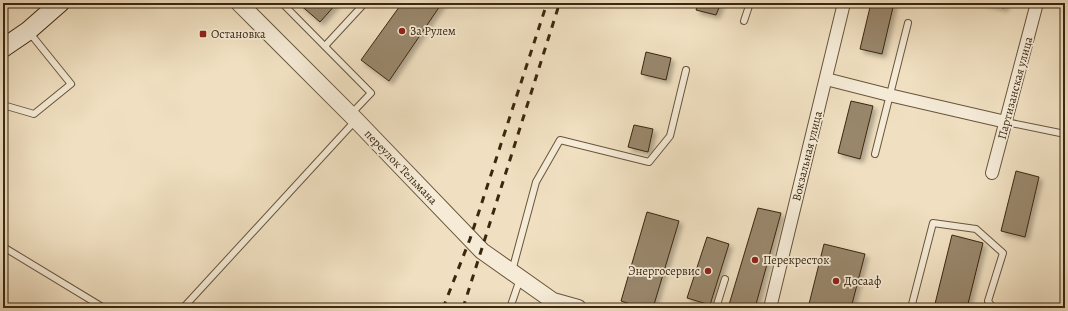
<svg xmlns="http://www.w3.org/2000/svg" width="1068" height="311" viewBox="0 0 1068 311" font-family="Alegreya,serif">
<defs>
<filter id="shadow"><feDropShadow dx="3.5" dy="3.5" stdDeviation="2" flood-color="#0004"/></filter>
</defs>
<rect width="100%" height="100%" fill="#f0e0c1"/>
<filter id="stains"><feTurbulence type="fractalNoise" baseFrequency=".005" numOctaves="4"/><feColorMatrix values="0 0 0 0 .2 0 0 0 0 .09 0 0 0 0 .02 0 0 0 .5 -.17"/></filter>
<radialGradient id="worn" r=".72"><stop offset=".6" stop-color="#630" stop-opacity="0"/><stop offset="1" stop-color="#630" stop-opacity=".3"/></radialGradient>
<g fill="#99876c" stroke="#3b2710" filter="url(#shadow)">
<path d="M 298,3 L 337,3 L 320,22 Z"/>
<path d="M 402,3 L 442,3 L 389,81 L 361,60 Z"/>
<path d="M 698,3 L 721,3 L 716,15 L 696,10 Z"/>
<path d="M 871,3 L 894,3 L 882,54 L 860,49 Z"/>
<path d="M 984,3 L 1006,3 L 1004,8 Z"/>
<path d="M 646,52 L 671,58 L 666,80 L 641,74 Z"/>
<path d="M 851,101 L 873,106 L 860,159 L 838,153 Z"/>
<path d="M 634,125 L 653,129 L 648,152 L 628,147 Z"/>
<path d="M 1016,171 L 1039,177 L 1025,237 L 1001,231 Z"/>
<path d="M 758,208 L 781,213 L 755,308 L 728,308 Z"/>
<path d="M 647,212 L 679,221 L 653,308 L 643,308 L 621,301 Z"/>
<path d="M 952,235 L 983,243 L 967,308 L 934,308 Z"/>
<path d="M 707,237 L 729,244 L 710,305 L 687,298 Z"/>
<path d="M 824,244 L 865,254 L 851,308 L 808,308 Z"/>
</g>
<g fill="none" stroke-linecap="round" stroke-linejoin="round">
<g stroke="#68553c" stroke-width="8">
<g id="service">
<path d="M 282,3 L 371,93 L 351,114"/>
<path d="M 744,21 L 750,3"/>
<path d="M 325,46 L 362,6"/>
<path d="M 3,105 L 34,114 L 71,84 L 29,32"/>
<path d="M 1006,122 L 1065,134"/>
<path d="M 875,154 L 908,23"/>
<path d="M 5,248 L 104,308"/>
<path d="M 512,271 L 536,182 L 560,140 L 649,162 L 670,136 L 686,70"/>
<path d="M 183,308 L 355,121"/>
<path d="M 510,308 L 520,279"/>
<path d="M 716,308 L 725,279"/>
<path d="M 911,308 L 933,223 L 976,229 L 1003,253 L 988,301 L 993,308"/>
</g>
</g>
<g stroke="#68553c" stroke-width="14">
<g id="minor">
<path d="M 826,79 L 889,95 L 1006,122"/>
<path d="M 992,173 L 1037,3"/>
<path d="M 770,308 L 844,3"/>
</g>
</g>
<g stroke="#68553c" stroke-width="18">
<path id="tertiary" d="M 239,3 L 356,120 L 482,251 L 553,301 L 578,308"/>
</g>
<g stroke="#3b2710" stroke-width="20">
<path id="secondary" d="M 3,48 L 28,31 L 60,3"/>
</g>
<use href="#service" stroke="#f5ebd7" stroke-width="6"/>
<use href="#minor" stroke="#f5ebd7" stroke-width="12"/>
<use href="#tertiary" stroke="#f5ebd7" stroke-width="16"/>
<use href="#secondary" stroke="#f5ebd7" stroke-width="18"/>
<g stroke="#3b2710" stroke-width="3" stroke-dasharray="7 7" stroke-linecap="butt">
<path d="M 443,308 L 470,239 L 547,3"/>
<path d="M 463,308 L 558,8 L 561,3"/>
</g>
</g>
<g fill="#8f2418" stroke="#f5ebd7" stroke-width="1.5">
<circle cx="402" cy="31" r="4"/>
<rect x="199" y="30" width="8" height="8" rx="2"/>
<circle cx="755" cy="260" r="4"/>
<circle cx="708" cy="271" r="4"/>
<circle cx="836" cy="281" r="4"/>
</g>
<g text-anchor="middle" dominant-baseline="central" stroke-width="3.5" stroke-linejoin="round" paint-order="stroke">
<g font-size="12" fill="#3b2710" stroke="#f5ebd7" text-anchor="start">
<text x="410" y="31">За Рулем</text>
<text x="211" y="34">Остановка</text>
<text x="763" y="260">Перекресток</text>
<text x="700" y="271" text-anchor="end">Энергосервис</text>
<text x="844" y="281">Досааф</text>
</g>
<g font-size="12" fill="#3b2710" stroke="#f5ebd7">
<text transform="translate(1015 88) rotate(-75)">Партизанская улица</text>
<text transform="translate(807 156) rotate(-76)">Вокзальная улица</text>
<text transform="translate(401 167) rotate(46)">переулок Тельмана</text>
</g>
</g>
<rect width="1068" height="311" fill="none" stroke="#f0e0c1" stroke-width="16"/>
<rect x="4" y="4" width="1060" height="303" fill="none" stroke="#3b2710" stroke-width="2"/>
<rect x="8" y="8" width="1052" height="295" fill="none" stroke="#3b2710"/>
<rect width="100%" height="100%" filter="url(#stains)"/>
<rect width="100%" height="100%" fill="url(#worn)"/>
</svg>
